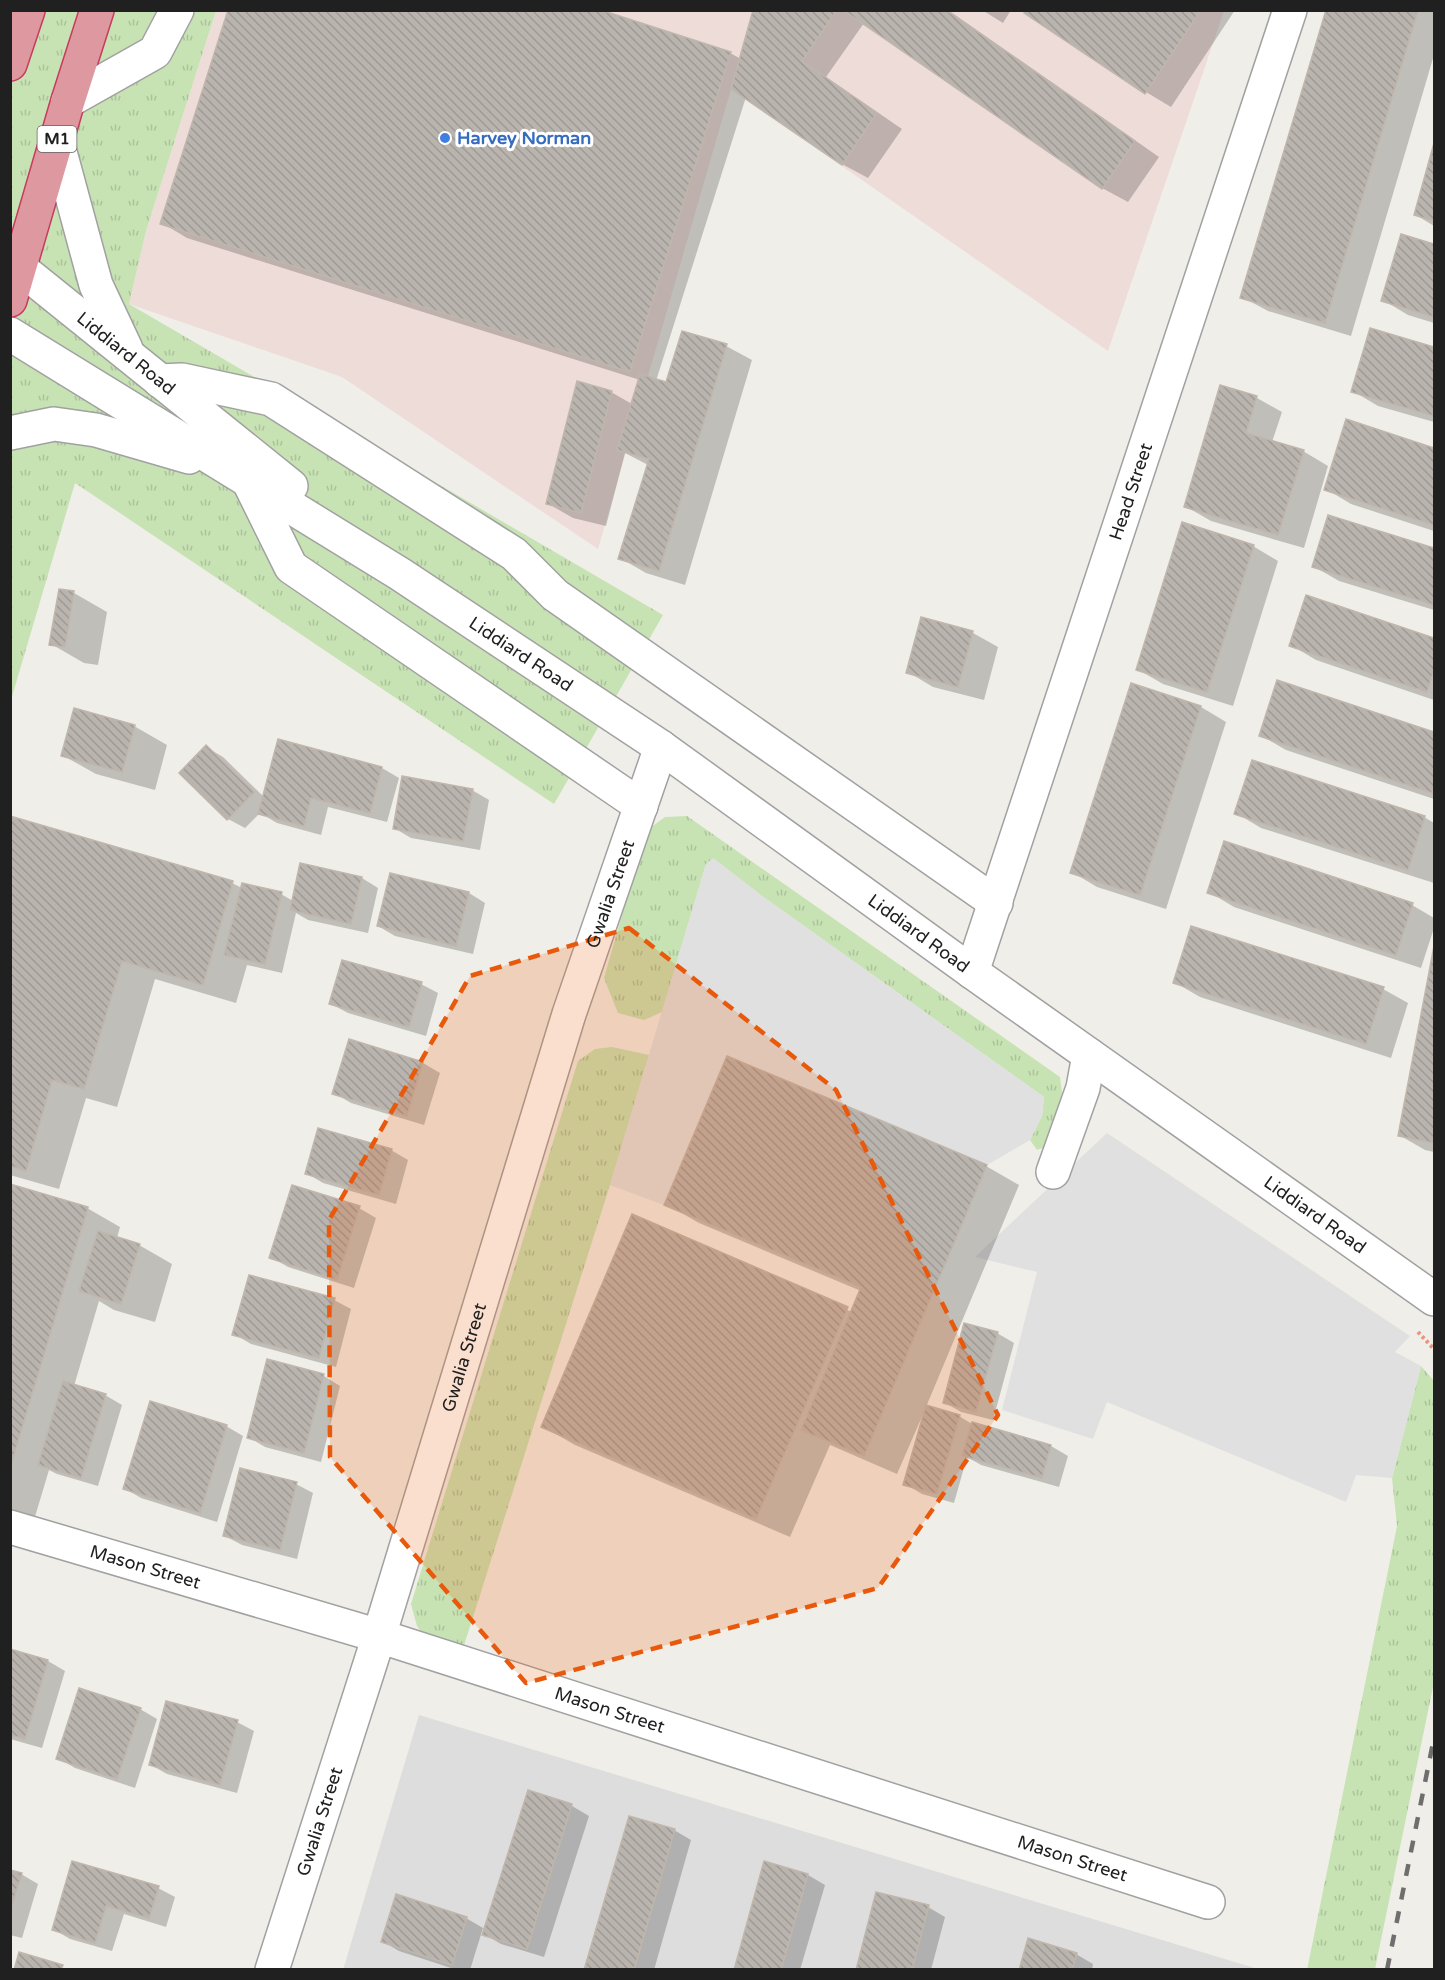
<svg xmlns="http://www.w3.org/2000/svg" width="1445" height="1980" viewBox="0 0 1445 1980" font-family="'Varela Round',sans-serif">
<defs>
<pattern id="grass-tufts" width="24" height="20" patternUnits="userSpaceOnUse" patternTransform="scale(1.5)"><rect width="24" height="20" fill="#c7e3b4"/><path d="M3 7l-1-3M5 7V3M7 7l1-3M15 17l-1-3M17 17v-4M19 17l1-3" fill="none" stroke="#abc29a"/></pattern>
<pattern id="building-back-hatch" width="6" height="6" patternUnits="userSpaceOnUse" patternTransform="scale(1.5)"><rect width="6" height="6" fill="#b9b4ae"/><path d="M-1 5l2 2M0 0l6 6M5-1l2 2" fill="none" stroke="#9f9a95"/></pattern>
</defs>
<rect width="100%" height="100%" fill="#f0eee8"/>
<path fill="#dedddd" d="M 419,1715 L 1258,1969 L 343,1970 Z"/>
<path fill="#eedcd9" d="M 216,11 L 1224,11 L 1108,351 L 731,89 L 598,549 L 342,377 L 129,304 L 146,231 Z"/>
<g fill="url(#grass-tufts)">
<path d="M 11,11 L 216,11 L 146,231 L 129,304 L 663,615 L 554,804 L 75,483 L 11,700 Z"/>
<path d="M 687,816 L 1060,1077 L 1062,1093 L 1048,1146 L 1037,1150 L 1030,1140 L 1042,1116 L 1044,1097 L 762,896 L 714,859 L 706,864 L 662,1012 L 644,1020 L 618,1013 L 604,978 L 646,831 L 665,817 Z"/>
<path d="M 612,1047 L 649,1055 L 610,1185 L 460,1658 L 423,1635 L 417,1626 L 411,1604 L 578,1061 L 595,1049 Z"/>
<path d="M 1421,1366 L 1434,1381 L 1434,1682 L 1375,1969 L 1307,1970 L 1397,1526 L 1392,1478 Z"/>
</g>
<g fill="#e0e0e0">
<path d="M 713,858 L 762,896 L 1044,1097 L 1042,1116 L 1030,1140 L 987,1165 L 727,1056 L 664,1205 L 610,1185 L 706,864 Z"/>
<path d="M 1107,1133 L 1410,1336 L 1395,1352 L 1421,1366 L 1392,1478 L 1356,1475 L 1346,1502 L 1107,1402 L 1093,1439 L 1002,1410 L 1037,1272 L 975,1257 Z"/>
</g>
<g fill="#0003">
<path d="M 755,10 L 948,10 L 1159,157 L 1128,202 L 1102,188 L 864,23 L 826,77 L 902,129 L 868,178 L 842,164 L 746,97 L 656,381 L 667,384 L 683,333 L 726,346 L 752,360 L 685,585 L 646,573 L 620,558 L 648,465 L 625,453 L 606,526 L 573,518 L 547,503 L 611,392 L 632,404 L 640,380 L 187,238 L 162,223 L 730,53 L 741,59 Z"/>
<path d="M 982,10 L 1011,10 L 1003,23 Z"/>
<path d="M 1027,10 L 1235,10 L 1171,107 L 1146,92 Z"/>
<path d="M 1328,10 L 1434,10 L 1434,55 L 1351,336 L 1268,311 L 1242,297 Z"/>
<path d="M 1434,145 L 1434,226 L 1416,215 Z"/>
<path d="M 1402,236 L 1434,246 L 1434,323 L 1408,315 L 1383,300 Z"/>
<path d="M 1371,330 L 1434,349 L 1434,422 L 1378,406 L 1353,391 Z"/>
<path d="M 1221,387 L 1257,398 L 1282,412 L 1272,442 L 1303,451 L 1328,466 L 1304,548 L 1211,521 L 1185,506 Z"/>
<path d="M 1347,421 L 1434,449 L 1434,531 L 1351,504 L 1326,489 Z"/>
<path d="M 1329,516 L 1434,550 L 1434,610 L 1339,581 L 1313,566 Z"/>
<path d="M 1253,546 L 1278,561 L 1233,706 L 1163,684 L 1137,669 Z"/>
<path d="M 74,593 L 107,612 L 98,665 L 84,663 L 51,644 Z"/>
<path d="M 1307,597 L 1434,640 L 1434,700 L 1316,660 L 1291,645 Z"/>
<path d="M 922,619 L 973,633 L 998,647 L 984,700 L 933,687 L 908,672 Z"/>
<path d="M 1278,682 L 1434,734 L 1434,799 L 1286,750 L 1260,735 Z"/>
<path d="M 1201,707 L 1226,722 L 1166,909 L 1097,887 L 1072,872 Z"/>
<path d="M 134,726 L 167,745 L 155,790 L 96,774 L 62,755 Z"/>
<path d="M 206,747 L 223,757 L 264,797 L 382,768 L 399,778 L 387,822 L 328,807 L 321,835 L 277,823 L 260,813 L 245,828 L 228,819 Z"/>
<path d="M 472,790 L 489,800 L 480,850 L 411,838 L 394,828 Z"/>
<path d="M 1236,813 L 1424,817 L 1434,823 L 1434,883 L 1261,828 Z"/>
<path d="M 10,818 L 232,883 L 242,888 L 281,894 L 293,901 L 362,878 L 378,888 L 368,933 L 308,920 L 296,913 L 282,973 L 247,965 L 236,1003 L 155,979 L 117,1107 L 86,1098 L 59,1189 L 10,1175 Z"/>
<path d="M 1209,892 L 1412,905 L 1434,918 L 1434,928 L 1421,968 L 1234,907 Z"/>
<path d="M 469,893 L 485,903 L 473,954 L 395,936 L 378,926 Z"/>
<path d="M 1434,954 L 1434,1152 L 1425,1150 L 1399,1135 Z"/>
<path d="M 1174,982 L 1383,989 L 1408,1003 L 1391,1058 L 1200,997 Z"/>
<path d="M 421,984 L 438,993 L 426,1036 L 348,1013 L 331,1004 Z"/>
<path d="M 350,1041 L 423,1063 L 440,1073 L 424,1125 L 351,1103 L 334,1093 Z"/>
<path d="M 391,1150 L 408,1160 L 396,1204 L 323,1183 L 306,1173 Z"/>
<path d="M 986,1166 L 1019,1185 L 926,1407 L 959,1416 L 972,1424 L 1051,1446 L 1068,1456 L 1059,1487 L 981,1465 L 967,1457 L 954,1503 L 922,1494 L 905,1484 L 926,1412 L 924,1412 L 897,1474 L 830,1445 L 790,1537 L 575,1445 L 542,1426 L 632,1216 L 852,1312 L 861,1291 L 699,1223 L 666,1204 Z"/>
<path d="M 10,1186 L 87,1208 L 120,1227 L 117,1238 L 139,1245 L 172,1264 L 155,1322 L 114,1310 L 99,1301 L 74,1386 L 105,1395 L 122,1405 L 98,1486 L 57,1474 L 49,1470 L 34,1520 L 10,1513 Z"/>
<path d="M 293,1187 L 359,1208 L 376,1218 L 354,1288 L 288,1267 L 271,1257 Z"/>
<path d="M 334,1300 L 351,1309 L 336,1367 L 251,1344 L 234,1334 Z"/>
<path d="M 997,1333 L 1014,1343 L 993,1420 L 961,1412 L 944,1402 Z"/>
<path d="M 324,1376 L 340,1386 L 321,1462 L 265,1447 L 248,1437 Z"/>
<path d="M 226,1426 L 243,1436 L 217,1522 L 141,1498 L 124,1488 Z"/>
<path d="M 296,1484 L 313,1493 L 297,1559 L 242,1545 L 225,1536 Z"/>
<path d="M 10,1650 L 48,1661 L 65,1671 L 42,1748 L 10,1739 Z"/>
<path d="M 140,1709 L 157,1719 L 135,1788 L 75,1768 L 58,1758 Z"/>
<path d="M 237,1722 L 254,1731 L 237,1793 L 167,1774 L 151,1765 Z"/>
<path d="M 529,1792 L 572,1806 L 589,1816 L 544,1957 L 501,1944 L 484,1934 Z"/>
<path d="M 674,1830 L 691,1840 L 654,1970 L 586,1970 Z"/>
<path d="M 73,1863 L 158,1888 L 175,1897 L 166,1927 L 124,1914 L 112,1951 L 70,1939 L 53,1929 Z"/>
<path d="M 766,1863 L 808,1875 L 825,1885 L 800,1970 L 735,1970 Z"/>
<path d="M 10,1871 L 21,1874 L 38,1884 L 22,1938 L 10,1935 Z"/>
<path d="M 928,1907 L 945,1917 L 931,1970 L 857,1970 Z"/>
<path d="M 466,1918 L 483,1928 L 470,1970 L 457,1970 L 399,1951 L 382,1941 Z"/>
<path d="M 1076,1954 L 1093,1964 L 1092,1970 L 1020,1970 Z"/>
</g>
<g fill="url(#building-back-hatch)" stroke="#c0b6ac" stroke-width="1.5">
<path d="M 228,10 L 601,10 L 731,52 L 630,372 L 160,224 Z"/>
<path d="M 753,10 L 837,10 L 802,61 L 877,113 L 842,165 L 731,89 Z"/>
<path d="M 843,10 L 946,10 L 1135,141 L 1102,189 Z"/>
<path d="M 1025,10 L 1201,10 L 1145,94 L 1024,13 Z"/>
<path d="M 1326,10 L 1418,10 L 1325,323 L 1240,298 Z"/>
<path d="M 1434,143 L 1434,221 L 1414,215 Z"/>
<path d="M 1401,234 L 1434,244 L 1434,317 L 1381,301 Z"/>
<path d="M 1370,328 L 1434,347 L 1434,416 L 1351,392 Z"/>
<path d="M 682,331 L 727,344 L 659,571 L 618,559 L 649,459 L 617,450 L 640,374 L 666,382 Z"/>
<path d="M 577,381 L 612,391 L 581,513 L 546,504 Z"/>
<path d="M 1220,385 L 1257,396 L 1246,433 L 1304,450 L 1278,535 L 1184,507 Z"/>
<path d="M 1346,419 L 1434,448 L 1434,525 L 1324,490 Z"/>
<path d="M 1328,515 L 1434,548 L 1434,605 L 1312,567 Z"/>
<path d="M 1182,522 L 1254,545 L 1207,692 L 1136,670 Z"/>
<path d="M 59,589 L 74,591 L 65,647 L 49,645 Z"/>
<path d="M 1306,595 L 1434,638 L 1434,670 L 1427,692 L 1289,646 Z"/>
<path d="M 921,617 L 973,631 L 958,687 L 906,673 Z"/>
<path d="M 1277,680 L 1434,732 L 1434,786 L 1432,793 L 1259,736 Z"/>
<path d="M 1131,683 L 1201,706 L 1140,895 L 1070,873 Z"/>
<path d="M 74,708 L 135,725 L 122,772 L 61,756 Z"/>
<path d="M 278,739 L 382,767 L 370,813 L 311,798 L 304,826 L 258,814 Z"/>
<path d="M 206,745 L 254,792 L 227,820 L 179,773 Z"/>
<path d="M 1252,760 L 1425,816 L 1408,870 L 1234,814 Z"/>
<path d="M 402,776 L 473,789 L 463,841 L 393,829 Z"/>
<path d="M 10,816 L 233,881 L 203,985 L 122,961 L 84,1089 L 52,1080 L 26,1171 L 10,1166 Z"/>
<path d="M 1224,841 L 1413,903 L 1396,955 L 1207,893 Z"/>
<path d="M 300,863 L 362,877 L 351,924 L 290,910 Z"/>
<path d="M 390,873 L 469,892 L 456,946 L 377,926 Z"/>
<path d="M 242,883 L 282,892 L 265,964 L 224,955 Z"/>
<path d="M 1191,926 L 1384,987 L 1366,1044 L 1173,983 Z"/>
<path d="M 1434,946 L 1434,1143 L 1398,1136 Z"/>
<path d="M 342,960 L 422,982 L 409,1027 L 329,1004 Z"/>
<path d="M 349,1039 L 423,1062 L 407,1116 L 332,1094 Z"/>
<path d="M 727,1056 L 987,1165 L 864,1456 L 801,1430 L 861,1287 L 664,1205 Z"/>
<path d="M 318,1128 L 392,1149 L 379,1195 L 305,1174 Z"/>
<path d="M 10,1184 L 88,1207 L 10,1468 Z"/>
<path d="M 292,1185 L 360,1206 L 337,1280 L 269,1258 Z"/>
<path d="M 632,1214 L 848,1307 L 756,1519 L 541,1427 Z"/>
<path d="M 98,1231 L 140,1244 L 121,1304 L 79,1291 Z"/>
<path d="M 249,1275 L 335,1298 L 319,1358 L 232,1335 Z"/>
<path d="M 964,1323 L 998,1332 L 976,1412 L 943,1403 Z"/>
<path d="M 267,1359 L 324,1374 L 304,1453 L 247,1438 Z"/>
<path d="M 63,1381 L 106,1394 L 81,1478 L 38,1465 Z"/>
<path d="M 150,1401 L 227,1425 L 200,1513 L 123,1489 Z"/>
<path d="M 926,1405 L 960,1415 L 937,1494 L 903,1485 Z"/>
<path d="M 972,1422 L 1051,1445 L 1042,1478 L 962,1456 Z"/>
<path d="M 240,1468 L 297,1482 L 280,1550 L 223,1536 Z"/>
<path d="M 10,1649 L 48,1660 L 25,1739 L 10,1735 Z"/>
<path d="M 79,1688 L 141,1708 L 117,1779 L 56,1759 Z"/>
<path d="M 166,1701 L 238,1720 L 220,1785 L 149,1765 Z"/>
<path d="M 528,1790 L 572,1804 L 527,1949 L 482,1935 Z"/>
<path d="M 629,1816 L 675,1829 L 634,1970 L 584,1970 Z"/>
<path d="M 72,1861 L 159,1886 L 149,1918 L 106,1906 L 95,1943 L 52,1930 Z"/>
<path d="M 764,1861 L 808,1874 L 781,1970 L 734,1970 Z"/>
<path d="M 10,1870 L 22,1873 L 10,1911 Z"/>
<path d="M 876,1892 L 929,1905 L 912,1970 L 856,1970 Z"/>
<path d="M 396,1894 L 467,1917 L 452,1965 L 381,1942 Z"/>
<path d="M 1028,1938 L 1077,1953 L 1072,1970 L 1019,1970 Z"/>
<path d="M 19,1952 L 63,1965 L 61,1970 L 14,1970 Z"/>
</g>
<g fill="none" stroke-linecap="round" stroke-linejoin="round">
<g stroke="#a1a1a1" stroke-width="36">
<g id="minor">
<path d="M 68,101 L 155,52 L 177,10"/>
<path d="M 57,141 L 96,285 L 126,349"/>
<path id="s1" d="M 20,268 L 291,486"/>
<path id="s2" d="M 10,334 L 400,574 L 661,747 L 972,972 L 1434,1299"/>
<path d="M 160,381 L 182,380 L 271,399 L 514,554 L 555,595 L 996,903"/>
<path d="M 10,433 L 54,424 L 96,430 L 189,457"/>
<path d="M 248,480 L 291,567 L 641,806"/>
<path id="s3" d="M 972,972 L 1290,10"/>
<path d="M 1053,1172 L 1083,1088 L 1089,1055"/>
<path id="s4" d="M 10,1527 L 379,1636 L 1208,1902"/>
<path id="s5" d="M 272,1970 L 379,1636 L 569,1014 L 661,747"/>
</g>
</g>
<g stroke="#c73b5f" stroke-width="36">
<g id="highway">
<path d="M 10,64 L 28,10"/>
<path d="M 10,300 L 68,101 L 97,10"/>
</g>
</g>
<path stroke="#ea937e" stroke-width="4" stroke-dasharray="3 3" stroke-linecap="butt" d="M 1418,1332 L 1434,1349"/>
<use href="#minor" stroke="#fff" stroke-width="33"/>
<use href="#highway" stroke="#de99a0" stroke-width="33"/>
<path stroke="#6e6e6e" stroke-width="4.5" stroke-dasharray="12 12" stroke-linecap="butt" d="M 1387,1970 L 1434,1738"/>
</g>
<path fill="#e8590c" fill-opacity="0.2" stroke="#e8590c" stroke-width="4.5" stroke-dasharray="12 8" stroke-linejoin="round" d="M 629,928 L 836,1090 L 998,1415 L 878,1588 L 526,1683 L 330,1457 L 329,1220 L 470,976 Z"/>
<circle fill="#3f7fe0" stroke="#fff" stroke-width="2" cx="445" cy="138" r="6"/>
<g text-anchor="middle" dominant-baseline="central" stroke-width="6" stroke-linejoin="round" paint-order="stroke">
<rect fill="#fff" stroke="#636363" stroke-width="1.5" x="37.5" y="126" width="39" height="26" rx="4.5"/>
<g font-size="16" font-weight="bold" fill="#202020">
<text x="57" y="139">M1</text>
</g>
<g font-size="18" font-weight="bold" fill="#366cbe" stroke="#fff" text-anchor="start">
<text x="457" y="138">Harvey Norman</text>
</g>
<g font-size="18" fill="#202020" stroke="#fff">
<text stroke="none"><textPath href="#s1" startOffset="136">Liddiard Road</textPath></text>
<text stroke="none"><textPath href="#s3" startOffset="506">Head Street</textPath></text>
<text stroke="none"><textPath href="#s2" startOffset="603">Liddiard Road</textPath></text>
<text stroke="none"><textPath href="#s5" startOffset="1128">Gwalia Street</textPath></text>
<text stroke="none"><textPath href="#s2" startOffset="1089">Liddiard Road</textPath></text>
<text stroke="none"><textPath href="#s2" startOffset="1575">Liddiard Road</textPath></text>
<text stroke="none"><textPath href="#s5" startOffset="642">Gwalia Street</textPath></text>
<text stroke="none"><textPath href="#s4" startOffset="141">Mason Street</textPath></text>
<text stroke="none"><textPath href="#s4" startOffset="627">Mason Street</textPath></text>
<text stroke="none"><textPath href="#s5" startOffset="156">Gwalia Street</textPath></text>
<text stroke="none"><textPath href="#s4" startOffset="1113">Mason Street</textPath></text>
</g>
</g>
<rect width="1445" height="1980" fill="none" stroke="#202020" stroke-width="24"/>
</svg>
